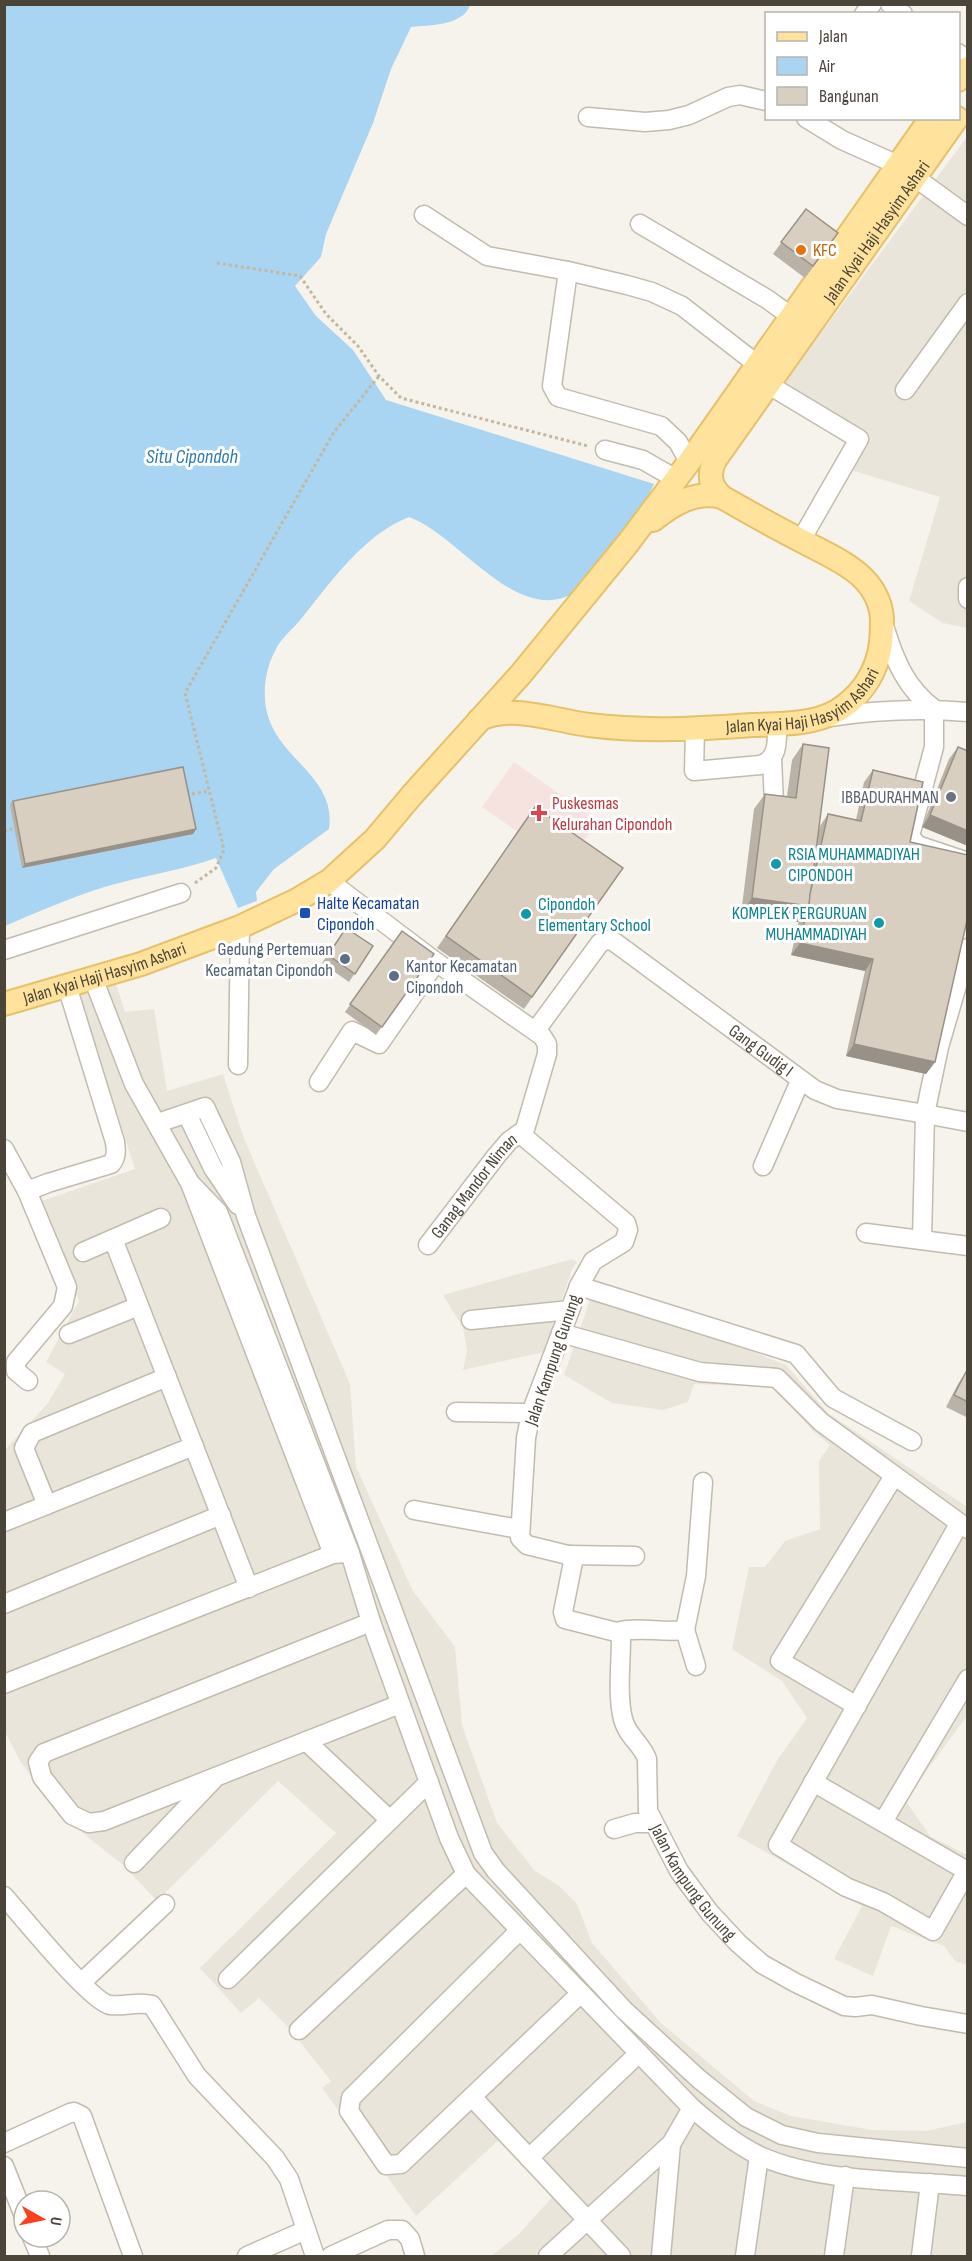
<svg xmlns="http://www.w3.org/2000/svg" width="972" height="2261" viewBox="0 0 972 2261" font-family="'Sofia Sans Condensed',sans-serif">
<rect width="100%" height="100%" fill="#f6f3ec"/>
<g fill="#eae5da">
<path d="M 967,137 L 967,628 L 943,623 L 909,601 L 940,497 L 834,465 L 850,438 L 772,399 Z"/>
<path d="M 115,981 L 125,1012 L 154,1009 L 167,1091 L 223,1074 L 243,1136 L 350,1384 L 356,1467 L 413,1591 L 455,1647 L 462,1725 L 497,1823 L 535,1871 L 558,1885 L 577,1904 L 592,1943 L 661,2023 L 754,2101 L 791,2116 L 872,2130 L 926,2131 L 967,2122 L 967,2256 L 491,2256 L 518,2235 L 556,2193 L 500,2139 L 416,2216 L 322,2088 L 331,2081 L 290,2029 L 259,1998 L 241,2013 L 200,1968 L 336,1833 L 278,1781 L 157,1901 L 122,1864 L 60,1815 L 20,1761 L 5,1732 L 4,1451 L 48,1403 L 65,1374 L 46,1362 L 79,1301 L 36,1203 L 135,1169 L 78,995 Z"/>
<path d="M 572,1259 L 577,1262 L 572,1269 L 544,1352 L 463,1370 L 467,1350 L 463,1327 L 443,1295 Z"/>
<path d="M 591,1297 L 706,1333 L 786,1365 L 828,1413 L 967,1507 L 967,1716 L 905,1800 L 930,1836 L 967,1855 L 967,1907 L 965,1912 L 967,1914 L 967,1965 L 955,1961 L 944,1946 L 891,1926 L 873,1976 L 834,1959 L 862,1906 L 737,1836 L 778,1759 L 807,1718 L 782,1681 L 732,1649 L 749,1567 L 765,1567 L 785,1541 L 820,1529 L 819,1461 L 830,1445 L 813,1431 L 774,1387 L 694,1384 L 688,1402 L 663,1410 L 612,1403 L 564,1375 Z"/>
</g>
<path fill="#f6e3e0" d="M 514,762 L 598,821 L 575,853 L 518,832 L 482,807 Z"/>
<path fill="#a9d4f2" d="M 5,5 L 470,5 C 463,26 429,25 411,27 L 391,69 L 373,123 L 326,234 L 321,257 L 295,286 L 316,316 L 353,350 L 386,400 L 654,484 L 645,502 L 572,594 C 515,624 459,535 409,517 C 363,535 331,582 301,619 C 293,629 280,639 275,651 C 264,671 261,700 270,722 C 286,762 336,780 329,829 L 274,869 L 256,892 L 257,901 L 238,908 L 216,858 C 179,871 141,876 104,887 C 70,898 37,912 5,926 Z"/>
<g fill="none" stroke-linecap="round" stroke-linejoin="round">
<g stroke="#c2bbae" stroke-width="21">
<g id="minor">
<path d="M 890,4 L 903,14"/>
<path d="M 864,14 L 872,4"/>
<path d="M 958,53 L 968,60"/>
<path d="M 588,117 L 645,122 L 669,120 L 689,115 L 728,97 L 740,95 L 766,101"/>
<path d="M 806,118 L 842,140 L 898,165 L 968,216"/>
<path d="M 424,215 L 487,256 L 568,271 L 627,285 L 652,292 L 682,306 L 758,365"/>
<path d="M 640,224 L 767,299 L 792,317"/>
<path d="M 568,271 L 552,386 L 558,397 L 661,426 L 678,442 L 689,462"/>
<path d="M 769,385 L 859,439 L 801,540"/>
<path d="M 905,390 L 968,303"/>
<path d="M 605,450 L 643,460 L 676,479"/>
<path d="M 968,587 L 968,599"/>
<path d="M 885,629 C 895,661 906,688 934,709"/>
<path d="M 934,709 L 934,747 L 910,836 L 917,845 L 968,862"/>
<path d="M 829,717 C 875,710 922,708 968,712"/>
<path d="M 695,729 L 694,771 L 760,765 C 779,760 777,740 777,724"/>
<path d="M 772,759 L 774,803"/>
<path id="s1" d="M 329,881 L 436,962 L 542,1036 L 547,1044 L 547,1054 L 523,1136 L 626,1223 L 628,1230 L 624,1242 L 593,1261 L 579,1286 L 531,1413 L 526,1438 L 520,1538 L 527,1545 L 568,1555 L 573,1562 L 563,1612 L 565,1619 L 616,1632 L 621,1638 C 621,1663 617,1696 623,1719 C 627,1736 642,1744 647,1759 L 648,1811 L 679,1871 L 710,1913 L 738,1943 L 762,1964 L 796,1983 L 844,2006 L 855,2007 L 872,2005 L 921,2016 L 968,2024"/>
<path d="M 968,948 L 939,1047 L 925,1114 L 968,1122"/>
<path d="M 4,950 L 181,893"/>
<path d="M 93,978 L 134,1084 L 190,1183 L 333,1554"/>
<path id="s2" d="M 536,1030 L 600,943 L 605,940 L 613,941 L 815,1090 L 837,1099 L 925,1114 L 922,1240"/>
<path d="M 238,1065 L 240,927"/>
<path d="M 319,1082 L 352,1031 L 379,1044 L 436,962"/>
<path d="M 187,1114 L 213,1168 L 238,1205"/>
<path d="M 158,1123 L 205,1107 L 231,1162 L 246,1216 L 483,1853 L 496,1871 L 624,2010 L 699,2079 L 746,2117 L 782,2135 L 818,2143 L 968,2158"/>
<path d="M 4,1149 L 27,1191"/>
<path d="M 763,1166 L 800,1081"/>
<path d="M 190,1183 L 218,1212 L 350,1553 L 371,1622 L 449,1838 L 466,1874 L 692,2108 C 713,2126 735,2144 760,2156 C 821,2183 901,2180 968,2186"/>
<path d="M 866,1233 L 968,1246"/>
<path d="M 113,1239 L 249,1588"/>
<path id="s3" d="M 428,1245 L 497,1155 L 509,1141 L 523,1131"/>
<path d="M 83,1252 L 161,1218"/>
<path d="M 579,1286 L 796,1354 L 833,1398 L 912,1441"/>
<path d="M 471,1320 L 570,1310"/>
<path d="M 561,1333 L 700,1372 L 777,1378 L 821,1422 L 968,1529"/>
<path d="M 69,1334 L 139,1306"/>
<path d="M 28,1381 L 16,1371 L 16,1362 L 63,1306 L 67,1287 L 27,1191 L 48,1183 L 111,1164 C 117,1157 116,1151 115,1142 L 67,986"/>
<path d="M 456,1412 L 531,1413"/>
<path d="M 47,1505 L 24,1448 L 32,1433 L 167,1377"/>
<path d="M 414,1510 L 519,1529"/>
<path d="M 4,1522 L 194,1446"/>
<path d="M 568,1555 L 635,1556"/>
<path d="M 4,1604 L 221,1515"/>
<path d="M 371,1622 L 44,1753 L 38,1762 L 42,1777 L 72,1815 L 89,1823 L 104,1821 L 400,1704"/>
<path d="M 685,1630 L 696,1666"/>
<path d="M 616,1632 C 639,1626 661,1633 685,1630 L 696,1576 L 703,1482"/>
<path d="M 4,1684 L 333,1554 L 345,1553"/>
<path d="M 857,1706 L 780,1661 L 894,1476"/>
<path d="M 306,1741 L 390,1820"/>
<path d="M 813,1782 L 967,1871 L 933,1931 L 883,1902 L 846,1887 L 778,1845 L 959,1524"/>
<path d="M 883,1822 L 968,1679"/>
<path d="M 614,1829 L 635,1823 L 653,1823"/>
<path d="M 134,1863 L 214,1779"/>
<path d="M 4,1896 C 21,1915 92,2003 110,2005 C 125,2007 137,2001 152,2005 L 197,2076 L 275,2158 L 289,2179 L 315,2256"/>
<path d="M 520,1930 L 351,2098 L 349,2111 L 386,2165 L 401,2164 L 581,1993"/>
<path d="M 228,1979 L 429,1782"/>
<path d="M 82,1982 L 165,1904"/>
<path d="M 299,2030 L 466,1874"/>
<path d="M 472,2097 L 621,2256"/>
<path d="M 4,2143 L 70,2113 L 74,2112 L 82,2116 L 133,2256"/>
<path d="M 529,2158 L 639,2053"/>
<path d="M 4,2166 L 24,2216"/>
<path d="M 32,2237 L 40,2256"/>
<path d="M 247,2256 L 306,2230"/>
<path d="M 331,2256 L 388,2230 L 402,2230 L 410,2239 L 415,2256"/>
<path d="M 548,2256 L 671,2144 L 692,2108"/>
<path d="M 661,2256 L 671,2144"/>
<path d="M 745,2256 L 759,2156"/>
<path d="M 834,2256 L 845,2176"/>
<path d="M 921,2256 L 930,2183"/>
</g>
</g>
<g stroke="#e6c16a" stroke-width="26">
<g id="major">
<path d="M 958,80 L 968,68"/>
<path d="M 653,520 C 673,504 696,490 722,497"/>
<path id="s4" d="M 479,720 C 509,703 556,721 589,725 C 644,732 698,729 752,725 C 780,724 812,725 837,711 C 858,698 873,678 879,654 C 882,643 882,630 882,618 C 878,574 836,559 802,541 C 775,527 748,512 722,497 C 710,486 708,474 715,460 L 957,118"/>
<path id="s5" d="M 4,1004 L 141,964 L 240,927 L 297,900 L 329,881 L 375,839 L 412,795 L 521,674 L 628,543 L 689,462 L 931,118"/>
</g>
</g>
<g stroke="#c4b79f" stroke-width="3" stroke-dasharray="3 3" stroke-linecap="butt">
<path d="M 217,263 L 300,276 L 326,314 L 358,346 L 379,376 L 401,398 L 588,446"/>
<path d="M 186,795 L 209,791"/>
<path d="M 4,831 L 17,828"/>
<path d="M 195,883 L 216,868 L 224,850 L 185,693 L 334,432 L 379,376"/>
</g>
<use href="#minor" stroke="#fff" stroke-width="18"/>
<use href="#major" stroke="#ffe39c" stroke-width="22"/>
</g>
<g fill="#bab2a6">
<path d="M 806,209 L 838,233 L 805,278 L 773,254 Z"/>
<path d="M 803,744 L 818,834 L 820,826 L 828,814 L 856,820 L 864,782 L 873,770 L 910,842 L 935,1062 L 926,1074 L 846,1056 L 865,971 L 791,955 L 799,920 L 798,922 L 741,914 L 754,809 L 765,794 L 787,796 L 792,760 Z"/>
<path d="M 958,747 L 968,846 L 922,827 L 949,759 Z"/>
<path d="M 13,801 L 196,829 L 193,834 L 22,868 L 10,805 Z"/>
<path d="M 535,807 L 623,868 L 524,1009 L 437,948 Z"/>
<path d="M 346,928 L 373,946 L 349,982 L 322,963 Z"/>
<path d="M 402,931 L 434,954 L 376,1035 L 345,1012 Z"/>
<path d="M 966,1372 L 968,1372 L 968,1418 L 946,1407 L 958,1384 Z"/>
</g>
<g fill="#979187">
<path d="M 930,815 L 968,831 L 968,846 L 922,827 Z"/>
<path d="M 196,829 L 193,834 L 22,868 L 25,864 Z"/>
<path d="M 752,898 L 809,906 L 798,922 L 741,914 Z"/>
<path d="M 800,943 L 873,959 L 865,971 L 791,955 Z"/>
<path d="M 854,1044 L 935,1062 L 926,1074 L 846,1056 Z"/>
</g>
<g fill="#d8cfc1" stroke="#979187" stroke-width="1.5">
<path d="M 806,209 L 838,233 L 813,266 L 781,242 Z"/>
<path d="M 803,744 L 829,748 L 809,906 L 752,898 L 765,794 L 796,798 Z"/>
<path d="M 958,747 L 968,751 L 968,831 L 930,815 Z"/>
<path d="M 183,767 L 196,829 L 25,864 L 13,801 Z"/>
<path d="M 873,770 L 923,782 L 910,842 L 968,855 L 968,916 L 935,1062 L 854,1044 L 873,959 L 800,943 L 807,908 L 809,906 L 810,894 L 828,814 L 861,821 Z"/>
<path d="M 535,807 L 623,868 L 532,997 L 446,936 Z"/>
<path d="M 346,928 L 373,946 L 355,974 L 328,955 Z"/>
<path d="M 402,931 L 434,954 L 382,1027 L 350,1004 Z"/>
<path d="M 966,1372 L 968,1372 L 968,1402 L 954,1395 Z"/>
</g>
<circle fill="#e8710a" stroke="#fff" stroke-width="2" cx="801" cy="250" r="6"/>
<circle fill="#6b7280" stroke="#fff" stroke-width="2" cx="951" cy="797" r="6"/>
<path fill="#e0444e" stroke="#fff" stroke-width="2" d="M536 804h6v6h6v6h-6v6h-6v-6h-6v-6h6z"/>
<g fill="#0f9aa8" stroke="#fff" stroke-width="2">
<circle cx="776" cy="864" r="6"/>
<circle cx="526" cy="914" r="6"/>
<circle cx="879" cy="923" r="6"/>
</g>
<rect fill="#1a4fb4" stroke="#fff" stroke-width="2" x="299" y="907" width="12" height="12" rx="3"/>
<g fill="#5c6f8a" stroke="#fff" stroke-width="2">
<circle cx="345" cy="959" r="6"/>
<circle cx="394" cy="976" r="6"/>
</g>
<g text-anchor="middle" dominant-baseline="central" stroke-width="6" stroke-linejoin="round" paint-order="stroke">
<g font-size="18" fill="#4b4439" stroke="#fff">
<text stroke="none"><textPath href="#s4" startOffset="1000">Jalan Kyai Haji Hasyim Ashari</textPath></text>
<text stroke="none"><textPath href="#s4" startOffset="334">Jalan Kyai Haji Hasyim Ashari</textPath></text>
<text stroke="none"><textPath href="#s5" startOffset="105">Jalan Kyai Haji Hasyim Ashari</textPath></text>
<text stroke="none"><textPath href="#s2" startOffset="306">Gang Gudig I</textPath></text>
<text stroke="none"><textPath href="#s3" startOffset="75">Ganag Mandor Niman</textPath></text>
<text transform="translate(553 1360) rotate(-71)">Jalan Kampung Gunung</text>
<text stroke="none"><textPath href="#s1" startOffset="1294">Jalan Kampung Gunung</textPath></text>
</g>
<g font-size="18" fill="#c56008" stroke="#fff" text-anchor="start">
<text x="813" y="250">KFC</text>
</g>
<g font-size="18" fill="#5b616d" stroke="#fff" text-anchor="end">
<text x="939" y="797">IBBADURAHMAN</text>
</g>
<g font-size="18" fill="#be3a42" stroke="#fff" text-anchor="start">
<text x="552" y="803">Puskesmas<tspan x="552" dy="21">Kelurahan Cipondoh</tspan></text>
</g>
<g font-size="18" fill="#0d838f" stroke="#fff" text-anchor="start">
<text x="788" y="854">RSIA MUHAMMADIYAH<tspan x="788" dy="21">CIPONDOH</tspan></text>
<text x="538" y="904">Cipondoh<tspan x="538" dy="21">Elementary School</tspan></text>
<text x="867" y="913" text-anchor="end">KOMPLEK PERGURUAN<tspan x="867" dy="21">MUHAMMADIYAH</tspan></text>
</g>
<g font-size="18" fill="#164399" stroke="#fff" text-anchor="start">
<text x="317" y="903">Halte Kecamatan<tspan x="317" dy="21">Cipondoh</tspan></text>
</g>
<g font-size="18" fill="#4e5e75" stroke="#fff" text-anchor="end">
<text x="333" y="949">Gedung Pertemuan<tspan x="333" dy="21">Kecamatan Cipondoh</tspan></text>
<text x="406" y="966" text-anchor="start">Kantor Kecamatan<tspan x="406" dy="21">Cipondoh</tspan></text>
</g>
<g font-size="20" font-style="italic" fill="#2e7ab2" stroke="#fff">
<text x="192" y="457">Situ Cipondoh</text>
</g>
</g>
<rect width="972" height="2261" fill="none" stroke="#4b4439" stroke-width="12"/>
<rect x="765" y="12" width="195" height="108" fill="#ffffff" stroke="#b7b4b0" stroke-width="1.5"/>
<rect x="777" y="32" width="30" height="9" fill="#ffe39c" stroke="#b7b4b0" stroke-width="1.5"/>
<text x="819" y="42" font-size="18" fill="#4b4439">Jalan</text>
<rect x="777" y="57" width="30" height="18" fill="#a9d4f2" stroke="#b7b4b0" stroke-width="1.5"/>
<text x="819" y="72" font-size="18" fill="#4b4439">Air</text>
<rect x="777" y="87" width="30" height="18" fill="#d8cfc1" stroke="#b7b4b0" stroke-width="1.5"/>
<text x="819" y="102" font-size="18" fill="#4b4439">Bangunan</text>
<g transform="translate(42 2219) rotate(99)"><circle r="28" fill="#ffffff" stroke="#b7b4b0" stroke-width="1.5"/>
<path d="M0-4.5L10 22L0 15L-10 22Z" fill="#fc3f1d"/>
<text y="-9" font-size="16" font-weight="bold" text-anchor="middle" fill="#4b4439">U</text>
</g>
</svg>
